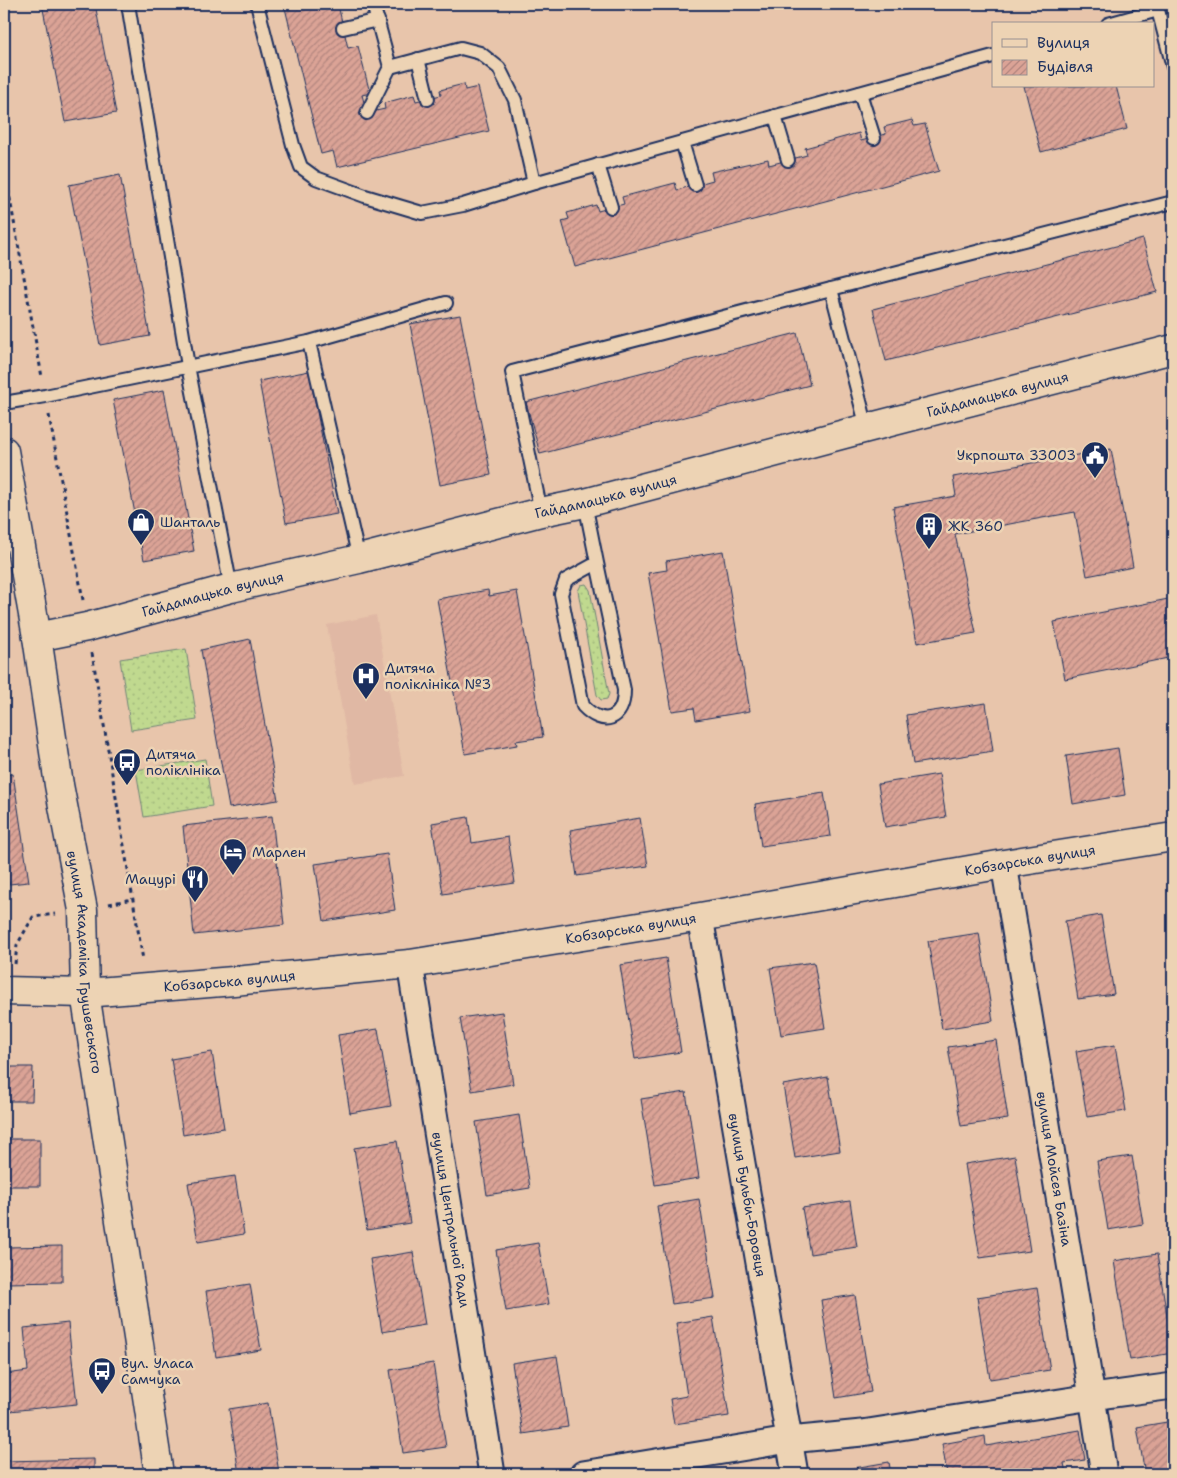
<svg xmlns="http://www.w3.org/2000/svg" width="1177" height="1478" viewBox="0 0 1177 1478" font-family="'Shantell Sans',sans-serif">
<defs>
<pattern id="grass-dots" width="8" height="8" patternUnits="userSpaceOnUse" patternTransform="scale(1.25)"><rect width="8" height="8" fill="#c0d98f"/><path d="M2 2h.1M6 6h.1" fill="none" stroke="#a4bb7e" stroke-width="1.8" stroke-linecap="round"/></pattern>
<pattern id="building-hatch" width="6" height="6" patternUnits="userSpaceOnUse" patternTransform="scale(1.25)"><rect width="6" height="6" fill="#dba396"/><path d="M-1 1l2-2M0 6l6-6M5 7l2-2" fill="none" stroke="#b1857e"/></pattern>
</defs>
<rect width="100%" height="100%" fill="#e8c5ab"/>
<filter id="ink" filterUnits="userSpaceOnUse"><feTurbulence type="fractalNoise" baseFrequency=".02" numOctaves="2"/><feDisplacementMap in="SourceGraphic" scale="10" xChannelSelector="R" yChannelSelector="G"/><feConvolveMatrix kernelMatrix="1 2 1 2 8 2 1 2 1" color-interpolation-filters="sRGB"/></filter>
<g filter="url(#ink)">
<path fill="#e0b8a4" d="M 376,615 L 404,776 L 355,784 L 327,625 Z"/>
<g fill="url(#grass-dots)" stroke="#6e8476">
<path d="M 586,584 L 590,590 L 609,694 L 607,699 L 601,700 L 597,695 L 578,591 L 581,585 Z"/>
<path d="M 186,649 L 197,720 L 131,730 L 120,659 Z"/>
<path d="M 205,759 L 212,806 L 144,817 L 136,770 Z"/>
</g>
<g fill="url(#building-hatch)" stroke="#1b2f5e">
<path d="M 42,4 L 95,4 L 116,113 L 65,122 Z"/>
<path d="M 284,4 L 346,4 L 346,7 L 339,9 L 348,48 L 358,46 L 370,93 L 362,95 L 367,113 L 385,109 L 384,103 L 414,95 L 416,101 L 441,95 L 440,90 L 464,84 L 465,90 L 478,87 L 489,131 L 337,167 L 333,151 L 321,154 Z"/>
<path d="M 1024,86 L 1116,86 L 1127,129 L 1041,152 Z"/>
<path d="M 912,120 L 914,126 L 925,124 L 939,171 L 575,267 L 562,221 L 569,219 L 567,213 L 596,205 L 598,211 L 624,204 L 622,197 L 675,183 L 677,190 L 713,180 L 711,172 L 768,159 L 769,165 L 807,155 L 805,148 L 859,133 L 861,141 L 886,134 L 884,127 Z"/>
<path d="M 120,175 L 150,336 L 100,345 L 69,185 Z"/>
<path d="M 1143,239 L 1157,292 L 886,361 L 873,309 Z"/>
<path d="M 460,315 L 491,475 L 440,485 L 410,324 Z"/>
<path d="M 797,333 L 810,385 L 540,454 L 526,402 Z"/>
<path d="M 309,371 L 337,514 L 286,523 L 259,381 Z"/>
<path d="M 164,390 L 194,551 L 144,560 L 113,400 Z"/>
<path d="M 1111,449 L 1133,567 L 1087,576 L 1075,512 L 955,534 L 976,633 L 917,643 L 893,507 L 956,496 L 953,477 Z"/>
<path d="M 723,551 L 750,711 L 696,720 L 694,708 L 672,711 L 648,573 L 667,570 L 666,561 Z"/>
<path d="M 488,590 L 489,596 L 517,591 L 543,737 L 516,741 L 517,745 L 465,754 L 437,599 Z"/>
<path d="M 1173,598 L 1173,657 L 1065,679 L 1054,622 Z"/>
<path d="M 250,639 L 278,800 L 229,808 L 201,650 Z"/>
<path d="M 986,703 L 993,751 L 913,764 L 906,715 Z"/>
<path d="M 1118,748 L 1125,795 L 1073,804 L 1066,756 Z"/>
<path d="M 13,774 L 29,882 L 9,884 L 4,850 L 4,775 Z"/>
<path d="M 939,774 L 946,817 L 885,827 L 878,784 Z"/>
<path d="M 824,793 L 831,836 L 761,846 L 755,804 Z"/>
<path d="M 272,816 L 284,925 L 194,935 L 183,826 Z"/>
<path d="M 468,817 L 472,843 L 508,837 L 515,883 L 443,894 L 432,823 Z"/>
<path d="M 640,818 L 648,866 L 577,876 L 570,830 Z"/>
<path d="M 387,854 L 395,910 L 324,921 L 315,864 Z"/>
<path d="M 1101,915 L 1114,994 L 1078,999 L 1065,921 Z"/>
<path d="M 979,933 L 993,1021 L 942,1029 L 928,941 Z"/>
<path d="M 666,958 L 681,1052 L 635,1059 L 620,965 Z"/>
<path d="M 814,962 L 825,1028 L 781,1035 L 770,968 Z"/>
<path d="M 502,1012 L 513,1084 L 472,1091 L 460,1018 Z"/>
<path d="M 378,1029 L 391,1106 L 350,1113 L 338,1035 Z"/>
<path d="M 996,1040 L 1008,1119 L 961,1126 L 948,1047 Z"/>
<path d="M 1115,1045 L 1126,1111 L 1087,1117 L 1076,1051 Z"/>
<path d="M 212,1052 L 224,1128 L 183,1135 L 171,1059 Z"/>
<path d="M 4,1067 L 33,1067 L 32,1101 L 4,1101 Z"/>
<path d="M 828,1077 L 840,1151 L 795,1158 L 783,1085 Z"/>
<path d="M 686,1092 L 699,1178 L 655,1185 L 641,1099 Z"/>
<path d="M 519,1115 L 530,1188 L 487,1195 L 476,1122 Z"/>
<rect x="4" y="1139" width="36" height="47"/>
<path d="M 397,1141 L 410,1223 L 367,1230 L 354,1148 Z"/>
<path d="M 1015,1156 L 1030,1251 L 980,1258 L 965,1164 Z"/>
<path d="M 1132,1156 L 1143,1224 L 1108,1230 L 1097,1161 Z"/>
<path d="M 235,1176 L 244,1234 L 198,1242 L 188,1183 Z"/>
<path d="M 699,1199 L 715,1298 L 672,1304 L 657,1206 Z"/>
<path d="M 850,1201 L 857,1247 L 810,1254 L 802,1208 Z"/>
<path d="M 538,1243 L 549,1304 L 506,1311 L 496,1250 Z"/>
<path d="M 62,1246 L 62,1282 L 6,1283 L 6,1247 Z"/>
<path d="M 413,1252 L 425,1325 L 382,1332 L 370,1259 Z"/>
<path d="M 1157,1254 L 1173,1353 L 1130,1360 L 1114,1261 Z"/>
<path d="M 250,1284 L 261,1350 L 216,1357 L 206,1291 Z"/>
<path d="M 1037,1288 L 1050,1370 L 990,1379 L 977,1297 Z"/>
<path d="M 855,1295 L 871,1392 L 836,1398 L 821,1300 Z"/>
<path d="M 713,1317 L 729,1416 L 674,1424 L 670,1399 L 687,1396 L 676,1323 Z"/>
<path d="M 68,1323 L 77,1404 L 10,1411 L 6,1374 L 28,1371 L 24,1328 Z"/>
<path d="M 557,1356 L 568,1427 L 523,1434 L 512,1363 Z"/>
<path d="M 433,1363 L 446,1447 L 403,1453 L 390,1370 Z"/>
<path d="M 268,1403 L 279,1473 L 239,1474 L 229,1409 Z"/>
<path d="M 1173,1421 L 1173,1474 L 1145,1474 L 1137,1427 Z"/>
<path d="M 1080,1430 L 1085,1460 L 1064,1463 L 1066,1474 L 1018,1474 L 1018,1472 L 1004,1474 L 947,1474 L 942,1444 L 985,1436 L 986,1446 Z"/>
<path d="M 94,1459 L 94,1474 L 4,1474 L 4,1461 Z"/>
<path d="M 889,1462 L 891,1474 L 842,1474 L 842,1470 Z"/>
</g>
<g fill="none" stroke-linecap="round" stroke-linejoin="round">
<g stroke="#1b2f5e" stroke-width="16">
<g id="lane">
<path d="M 128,4 L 188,366 L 231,588"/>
<path d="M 257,4 L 293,145 L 301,167 L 316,178 L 365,196 L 422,213 L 463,205 L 534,183"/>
<path d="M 1108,24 L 1158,10 L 1173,67"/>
<path d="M 343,28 L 378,20"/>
<path d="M 418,59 L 428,99"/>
<path d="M 390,67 L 461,48 L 480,53 L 499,68 L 515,100 L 534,183 L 993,56"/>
<path d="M 860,93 L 874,138"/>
<path d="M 367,113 L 390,67 L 373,4"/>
<path d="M 775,116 L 788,160"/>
<path d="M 682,142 L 695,185"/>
<path d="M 598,165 L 611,207"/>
<path d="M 831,289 L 867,428"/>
<path d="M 309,342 L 359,559"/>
<path d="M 4,403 L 45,396 L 309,342 L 446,303"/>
<path d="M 585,503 L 597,563 L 624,690 C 624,721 603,727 583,706 L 561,594 L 566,580 L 597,563"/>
<path d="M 541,512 L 512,372 L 831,289 L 1173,202"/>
</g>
</g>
<g stroke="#1b2f5e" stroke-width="29">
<g id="street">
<path id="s1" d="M 1004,864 L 1092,1397 L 1104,1474"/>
<path id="s2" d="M 700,917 L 795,1474"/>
<path id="s3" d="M 410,964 L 492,1474"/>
<path d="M 583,1474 L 789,1440 L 862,1433 L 1092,1397 L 1173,1386"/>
</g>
</g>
<g stroke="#1b2f5e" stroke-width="31">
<g id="secondary">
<path id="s4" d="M 37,637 L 87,627 L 231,588 L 359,559 L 541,512 L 585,503 L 867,428 L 1173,349"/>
<path id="s5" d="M 85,993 L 234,981 L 410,964 L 700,917 L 1004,864 L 1173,837"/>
</g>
</g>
<g stroke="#1b2f5e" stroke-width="31">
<g id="primary">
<path id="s6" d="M 4,451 L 37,637 L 59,785 L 83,910 L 85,993 L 159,1474"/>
<path d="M 4,991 L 85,993"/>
</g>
</g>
<g stroke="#1b2f5e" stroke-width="3" stroke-dasharray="4 4" stroke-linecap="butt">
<path d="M 4,166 L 42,377"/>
<path d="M 49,415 L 83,600"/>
<path d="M 92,653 L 143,960"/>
<path d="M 109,904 L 132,899"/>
<path d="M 15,964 L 17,945 L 33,917 L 56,914"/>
</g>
<use href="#lane" stroke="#edd3b4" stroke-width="12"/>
<use href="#street" stroke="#edd3b4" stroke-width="25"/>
<use href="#secondary" stroke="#edd3b4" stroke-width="28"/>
<use href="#primary" stroke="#edd3b4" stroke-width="28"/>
</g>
</g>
<defs>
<g id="civic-pin" transform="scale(1.4375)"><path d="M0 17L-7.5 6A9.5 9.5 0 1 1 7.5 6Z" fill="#1b2f5e" stroke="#edd3b4"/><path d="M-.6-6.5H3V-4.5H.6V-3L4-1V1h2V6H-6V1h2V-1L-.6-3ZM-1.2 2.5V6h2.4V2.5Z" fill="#fff"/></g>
<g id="shop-pin" transform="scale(1.4375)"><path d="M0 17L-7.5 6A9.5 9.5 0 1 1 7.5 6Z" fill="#1b2f5e" stroke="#edd3b4"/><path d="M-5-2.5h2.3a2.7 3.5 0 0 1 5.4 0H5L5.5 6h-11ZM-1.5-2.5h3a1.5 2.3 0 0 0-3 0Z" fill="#fff"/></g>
<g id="building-pin" transform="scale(1.4375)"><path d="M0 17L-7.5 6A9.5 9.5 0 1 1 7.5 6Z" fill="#1b2f5e" stroke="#edd3b4"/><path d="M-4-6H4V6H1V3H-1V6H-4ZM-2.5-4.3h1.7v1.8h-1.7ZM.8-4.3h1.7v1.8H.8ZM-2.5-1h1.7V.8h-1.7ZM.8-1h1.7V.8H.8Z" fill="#fff"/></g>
<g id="hospital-pin" transform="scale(1.4375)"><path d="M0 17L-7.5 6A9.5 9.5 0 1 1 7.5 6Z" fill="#1b2f5e" stroke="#edd3b4"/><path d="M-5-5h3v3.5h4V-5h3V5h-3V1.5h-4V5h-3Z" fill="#fff"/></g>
<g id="bus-pin" transform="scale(1.4375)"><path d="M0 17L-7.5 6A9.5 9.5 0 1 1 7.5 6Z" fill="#1b2f5e" stroke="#edd3b4"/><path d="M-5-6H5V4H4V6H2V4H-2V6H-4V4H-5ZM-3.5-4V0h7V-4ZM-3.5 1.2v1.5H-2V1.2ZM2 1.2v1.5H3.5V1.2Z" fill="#fff"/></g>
<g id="hotel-pin" transform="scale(1.4375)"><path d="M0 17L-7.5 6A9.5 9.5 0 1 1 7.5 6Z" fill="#1b2f5e" stroke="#edd3b4"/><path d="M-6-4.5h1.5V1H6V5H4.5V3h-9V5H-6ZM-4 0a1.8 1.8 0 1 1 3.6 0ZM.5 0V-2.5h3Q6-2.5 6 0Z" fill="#fff"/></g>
<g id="restaurant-pin" transform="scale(1.4375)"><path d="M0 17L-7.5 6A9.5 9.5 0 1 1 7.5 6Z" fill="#1b2f5e" stroke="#edd3b4"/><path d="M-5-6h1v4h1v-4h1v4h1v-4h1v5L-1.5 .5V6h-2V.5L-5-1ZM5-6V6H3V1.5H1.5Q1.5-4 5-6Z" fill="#fff"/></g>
</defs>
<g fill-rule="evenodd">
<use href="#civic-pin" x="1095" y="455"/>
<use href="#shop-pin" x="141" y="522"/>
<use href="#building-pin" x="929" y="526"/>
<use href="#hospital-pin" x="366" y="676"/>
<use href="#bus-pin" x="127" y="762"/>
<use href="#hotel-pin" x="233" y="852"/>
<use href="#restaurant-pin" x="195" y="879"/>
<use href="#bus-pin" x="102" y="1371"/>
</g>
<g text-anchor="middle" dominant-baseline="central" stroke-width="5" stroke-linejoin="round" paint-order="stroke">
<g font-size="14" fill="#1b2f5e" stroke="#edd3b4">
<text stroke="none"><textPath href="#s4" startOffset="991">Гайдамацька вулиця</textPath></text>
<text stroke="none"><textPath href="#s4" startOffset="586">Гайдамацька вулиця</textPath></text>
<text stroke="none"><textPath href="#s4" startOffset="181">Гайдамацька вулиця</textPath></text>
<text stroke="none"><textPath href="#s5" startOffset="955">Кобзарська вулиця</textPath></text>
<text stroke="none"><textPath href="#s5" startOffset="550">Кобзарська вулиця</textPath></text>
<text stroke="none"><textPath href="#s6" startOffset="518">вулиця Академіка Грушевського</textPath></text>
<text stroke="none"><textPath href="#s5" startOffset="145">Кобзарська вулиця</textPath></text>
<text stroke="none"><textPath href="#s1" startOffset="309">вулиця Мойсея Базіна</textPath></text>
<text stroke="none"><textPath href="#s2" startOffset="282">вулиця Бульби-Боровця</textPath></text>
<text stroke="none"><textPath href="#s3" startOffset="259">вулиця Центральної Ради</textPath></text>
</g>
<g font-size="14" fill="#1b2f5e" stroke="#edd3b4" text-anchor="start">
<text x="1076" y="455" text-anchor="end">Укрпошта 33003</text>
<text x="160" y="522">Шанталь</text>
<text x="948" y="526">ЖК 360</text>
<text x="385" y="668">Дитяча<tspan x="385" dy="16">поліклініка №3</tspan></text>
<text x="146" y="754">Дитяча<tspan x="146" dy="16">поліклініка</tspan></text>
<text x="252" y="852">Марлен</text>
<text x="176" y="879" text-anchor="end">Мацурі</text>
<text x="121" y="1363">Вул. Уласа<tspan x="121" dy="16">Самчука</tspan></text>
</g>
</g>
<rect width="1177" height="1478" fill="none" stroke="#edd3b4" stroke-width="20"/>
<rect x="10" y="10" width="1157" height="1458" fill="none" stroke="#1b2f5e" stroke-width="2" filter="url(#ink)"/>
<rect x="992" y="22" width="162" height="65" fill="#edd3b4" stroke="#999192"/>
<rect x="1002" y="39" width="25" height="8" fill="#edd3b4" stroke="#999192"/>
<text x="1037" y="48" font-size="15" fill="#1b2f5e">Вулиця</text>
<rect x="1002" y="60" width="25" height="15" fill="url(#building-hatch)" stroke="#999192"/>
<text x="1037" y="72" font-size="15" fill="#1b2f5e">Будівля</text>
</svg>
